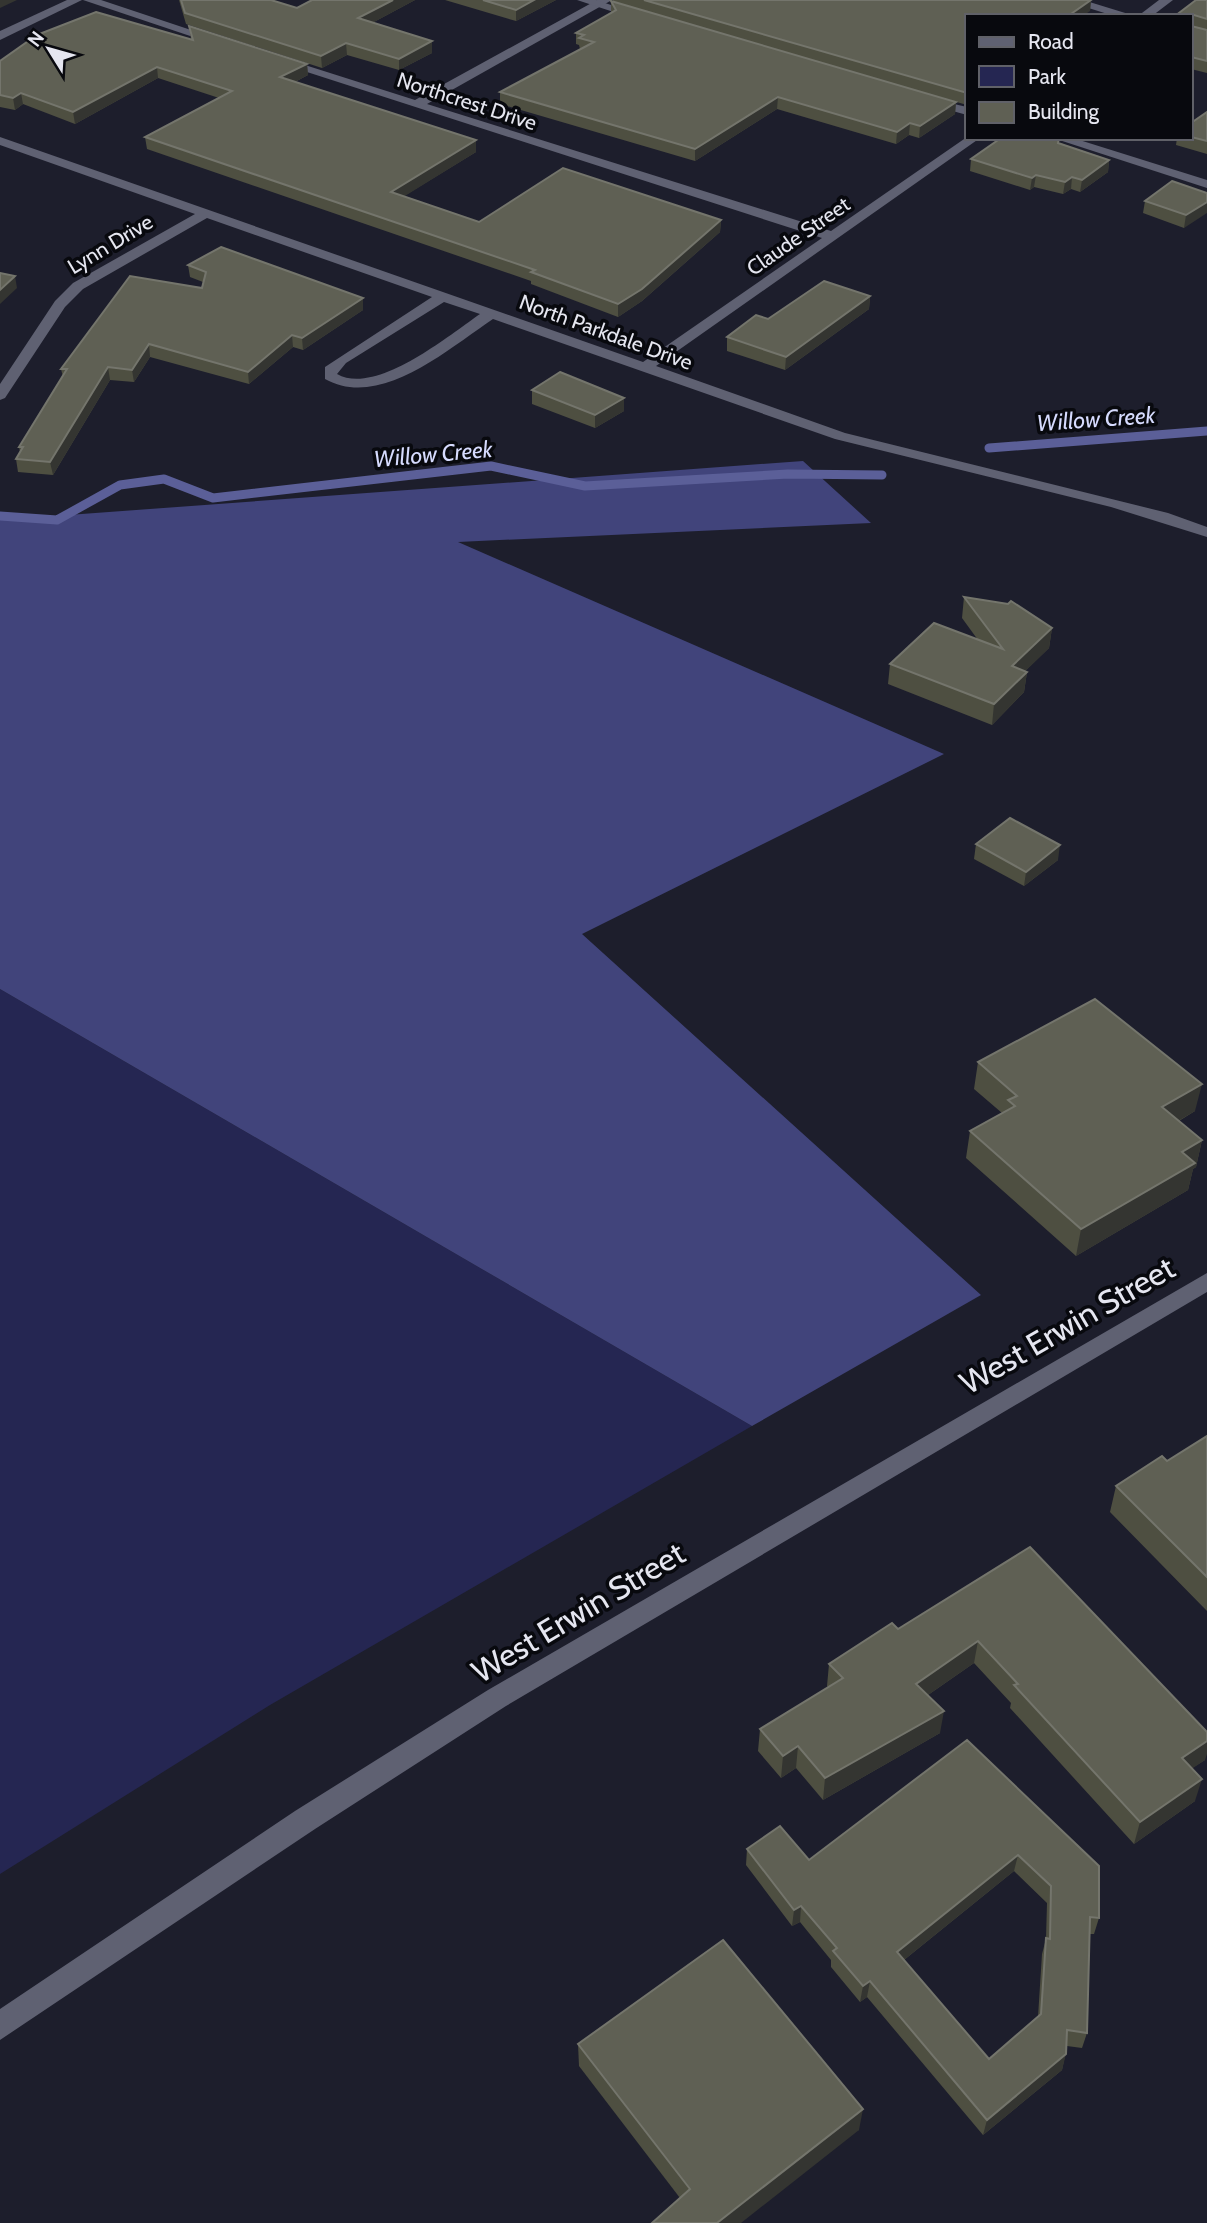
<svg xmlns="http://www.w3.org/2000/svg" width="1207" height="2223" viewBox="0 0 1207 2223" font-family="Cabin,sans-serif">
<rect width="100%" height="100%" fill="#1d1e2c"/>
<path fill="#252652" d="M 0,989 L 752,1426 L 270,1705 L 0,1874 Z"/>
<path fill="#41447b" d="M 803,461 L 871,523 L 458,542 L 944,754 L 582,934 L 981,1295 L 752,1426 L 0,989 L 0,520 Z"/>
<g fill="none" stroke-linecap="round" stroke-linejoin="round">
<g stroke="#5b5f98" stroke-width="9">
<path d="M 989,448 L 1207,431"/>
<path d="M 0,516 L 57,520 L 120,485 L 164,479 L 213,498 L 491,466 L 585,486 L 788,474 L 882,475"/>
</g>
<g fill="#5f6172" fill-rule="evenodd">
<path d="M 67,0 L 82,0 L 0,40 L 0,31 Z"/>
<path d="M 83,0 L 101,0 L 221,40 L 211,43 Z"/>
<path d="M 597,0 L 612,0 L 427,104 L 831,231 L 967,137 L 980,138 L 656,366 L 845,433 L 1168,513 L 1207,527 L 1207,537 L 1111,507 L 835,439 L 493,319 C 448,349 380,410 325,379 L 325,367 L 432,297 L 207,218 L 83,289 L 65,307 L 5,398 L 0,400 L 0,384 L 55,301 L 73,283 L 195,214 L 0,145 L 0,137 L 643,362 L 822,238 L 276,62 L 286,59 L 415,100 ZM 444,302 L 480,314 C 448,336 376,396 337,374 L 346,363 Z"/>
<path d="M 1063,0 L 1083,0 L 1135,16 L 1114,16 Z"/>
<path d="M 1159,0 L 1173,0 L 1152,16 L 1138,16 Z"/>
</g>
<g fill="#5f6172" fill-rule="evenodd">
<path d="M 577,0 L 596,0 L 644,16 L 638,20 Z"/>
<path d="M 924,97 L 967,107 L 967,115 L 924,103 Z"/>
<path d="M 1053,138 L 1073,138 L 1207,180 L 1207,188 Z"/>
<path d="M 1207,1273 L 1207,1292 L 506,1706 L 315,1829 L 0,2040 L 0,2009 L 295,1811 L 488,1690 Z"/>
</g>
</g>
<g fill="#4e4f41" fill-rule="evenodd">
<path d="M 179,0 L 271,0 L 297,8 L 312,0 L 415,0 L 372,23 L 432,53 L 399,70 L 347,55 L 322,68 L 186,24 Z"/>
<path d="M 445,0 L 556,0 L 516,21 Z"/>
<path d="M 613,0 L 1091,0 L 1090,11 L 967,16 L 967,105 L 670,19 L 956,102 L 955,114 L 919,138 L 909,135 L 896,144 L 777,109 L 695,161 L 500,104 L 500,92 L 580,49 L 579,45 L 576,44 L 576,33 L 611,13 L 611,1 L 613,2 Z"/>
<path d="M 1207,0 L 1207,73 L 1191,69 L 1191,16 L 1175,16 Z"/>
<path d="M 189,26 L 307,64 L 308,75 L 295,82 L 476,140 L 476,152 L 404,196 L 479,222 L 721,220 L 720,232 L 642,301 L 618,317 L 531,284 L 531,281 L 147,149 L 145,137 L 219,98 L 158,78 L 75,124 L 23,104 L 15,110 L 0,107 L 0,61 L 191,39 Z"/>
<path d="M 1207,112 L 1207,154 L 1176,145 L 1177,138 L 1191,138 L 1191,123 Z"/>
<path d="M 1060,143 L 1109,160 L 1108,172 L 1080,192 L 1071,189 L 1063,194 L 1034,187 L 1030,190 L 970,171 L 971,159 Z"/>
<path d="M 1207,193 L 1184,228 L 1143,213 L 1145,201 Z"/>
<path d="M 188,265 L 363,298 L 363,310 L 303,350 L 293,347 L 249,384 L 150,357 L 134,382 L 110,380 L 53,475 L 18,472 L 16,459 L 20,452 L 19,447 L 63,377 L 61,369 L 202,288 L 203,282 L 190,277 Z"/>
<path d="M 870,296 L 869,309 L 785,370 L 727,351 L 727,337 Z"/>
<path d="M 532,390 L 624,411 L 595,428 L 532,404 Z"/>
<path d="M 964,597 L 1052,628 L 1049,648 L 1025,671 L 1027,672 L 1024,692 L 992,725 L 888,684 L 890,664 L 978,640 L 962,618 Z"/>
<path d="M 976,844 L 1058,860 L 1024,886 L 974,859 Z"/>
<path d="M 978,1062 L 1195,1111 L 1179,1121 L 1202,1140 L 1196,1167 L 1193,1169 L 1188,1190 L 1076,1256 L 966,1158 L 970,1131 L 1002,1113 L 974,1089 Z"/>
<path d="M 1207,1436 L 1207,1611 L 1110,1512 L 1116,1486 L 1167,1461 Z"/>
<path d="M 1030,1547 L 1205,1760 L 1192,1768 L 1195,1801 L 1134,1844 L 1010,1708 L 1011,1703 L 974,1663 L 928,1695 L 940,1733 L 823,1800 L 796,1768 L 781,1778 L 758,1751 L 760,1729 L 828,1687 L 827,1686 L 829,1664 L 898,1629 Z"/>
<path d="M 967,1740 L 1099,1918 L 1094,1934 L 1090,1934 L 1087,2033 L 1082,2048 L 1067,2046 L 1062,2070 L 983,2135 L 867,1997 L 860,2002 L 831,1967 L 831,1960 L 800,1922 L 792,1926 L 746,1865 L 747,1849 L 809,1860 ZM 1014,1871 L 1047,1903 L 1046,1939 L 1042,1954 L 1038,2017 L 989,2059 L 904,1960 Z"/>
<path d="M 578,2044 L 859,2130 L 680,2198 L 579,2066 Z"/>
</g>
<g fill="#343531">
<path d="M 0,0 L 17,0 L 0,8 Z"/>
<path d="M 393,0 L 415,0 L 359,30 L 358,18 Z"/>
<path d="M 534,0 L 556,0 L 516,21 L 516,10 Z"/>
<path d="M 1091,0 L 1090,11 L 1083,16 L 1068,16 Z"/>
<path d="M 432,41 L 432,53 L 399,70 L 399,59 Z"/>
<path d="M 346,43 L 347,55 L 322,68 L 321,56 Z"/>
<path d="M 307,64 L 308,75 L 281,89 L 280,77 Z"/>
<path d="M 157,67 L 158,78 L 75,124 L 73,112 Z"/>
<path d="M 21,93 L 23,104 L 15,110 L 13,98 Z"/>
<path d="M 778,97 L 777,109 L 695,161 L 695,149 Z"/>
<path d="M 956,102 L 955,114 L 919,138 L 920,126 Z"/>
<path d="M 910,123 L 909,135 L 896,144 L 897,132 Z"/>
<path d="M 476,140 L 476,152 L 392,204 L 391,192 Z"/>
<path d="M 1109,160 L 1108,172 L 1080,192 L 1082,180 Z"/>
<path d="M 1036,175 L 1034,187 L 1030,190 L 1032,178 Z"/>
<path d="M 1072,177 L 1071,189 L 1063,194 L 1065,182 Z"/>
<path d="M 1207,202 L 1207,213 L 1184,228 L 1186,215 Z"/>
<path d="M 721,220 L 720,232 L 642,301 L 618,317 L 618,304 Z"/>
<path d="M 15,276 L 17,288 L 0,304 L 0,290 Z"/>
<path d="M 870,296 L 869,309 L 785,370 L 786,357 Z"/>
<path d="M 363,298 L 363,310 L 303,350 L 302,338 Z"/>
<path d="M 292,335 L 293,347 L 249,384 L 248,372 Z"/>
<path d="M 149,344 L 150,357 L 134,382 L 132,370 Z"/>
<path d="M 108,367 L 110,380 L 53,475 L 50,462 Z"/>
<path d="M 624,398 L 624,411 L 595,428 L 595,415 Z"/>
<path d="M 1052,628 L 1049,648 L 1009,687 L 1012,666 Z"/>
<path d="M 1027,672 L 1024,692 L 992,725 L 994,704 Z"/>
<path d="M 1060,845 L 1058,860 L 1024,886 L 1026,872 Z"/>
<path d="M 1202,1084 L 1195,1111 L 1156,1134 L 1162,1107 Z"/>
<path d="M 1202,1140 L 1196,1167 L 1193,1169 L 1188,1190 L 1076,1256 L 1081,1229 L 1182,1152 Z"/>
<path d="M 978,1641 L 974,1663 L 912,1706 L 916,1684 Z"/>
<path d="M 944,1711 L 940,1733 L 823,1800 L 825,1778 Z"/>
<path d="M 1207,1741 L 1207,1754 L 1205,1760 L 1175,1780 L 1182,1758 Z"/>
<path d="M 798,1746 L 796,1768 L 781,1778 L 783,1756 Z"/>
<path d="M 1202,1779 L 1195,1801 L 1134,1844 L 1140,1822 Z"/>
<path d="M 1018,1855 L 1014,1871 L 894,1968 L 897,1952 Z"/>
<path d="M 801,1906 L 800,1922 L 792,1926 L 794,1910 Z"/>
<path d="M 870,1981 L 867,1997 L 860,2002 L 863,1986 Z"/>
<path d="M 1066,2054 L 1062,2070 L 983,2135 L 987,2120 Z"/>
<path d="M 863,2109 L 859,2130 L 741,2223 L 717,2223 Z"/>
</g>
<g fill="#5f6054" stroke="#74756c" stroke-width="2" fill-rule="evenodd">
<path d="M 181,0 L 271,0 L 297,8 L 312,0 L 393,0 L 358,18 L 432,41 L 399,59 L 346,43 L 321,56 L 185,13 Z"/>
<path d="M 483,0 L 534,0 L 516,10 Z"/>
<path d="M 644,0 L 1091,0 L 1068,16 L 967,16 L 967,93 Z"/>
<path d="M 1196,0 L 1207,0 L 1207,19 L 1191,14 L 1191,16 L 1175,16 Z"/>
<path d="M 611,1 L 956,102 L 920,126 L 910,123 L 897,132 L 778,97 L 695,149 L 500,92 L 594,42 L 579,38 L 584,35 L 576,33 L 616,10 Z"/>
<path d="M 96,12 L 193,40 L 189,26 L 307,64 L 280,77 L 476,140 L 391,192 L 479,222 L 563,168 L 721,220 L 642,289 L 618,304 L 531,272 L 535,270 L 145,137 L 232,91 L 157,67 L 73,112 L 21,93 L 13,98 L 0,95 L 0,61 L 37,35 Z"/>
<path d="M 1191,26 L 1207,30 L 1207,61 L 1191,57 Z"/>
<path d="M 1207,112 L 1207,141 L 1191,137 L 1191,123 Z"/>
<path d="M 1001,138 L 1059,138 L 1058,143 L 1109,160 L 1082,180 L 1072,177 L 1065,182 L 1036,175 L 1032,178 L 971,159 Z"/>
<path d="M 1172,181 L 1207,193 L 1207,202 L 1186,215 L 1145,201 Z"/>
<path d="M 221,247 L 363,298 L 302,338 L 292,335 L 248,372 L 149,344 L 132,370 L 108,367 L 50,462 L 16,459 L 23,447 L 19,447 L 67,369 L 61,369 L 130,276 L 202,288 L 206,272 L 188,265 Z"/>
<path d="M 0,273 L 15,276 L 0,290 Z"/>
<path d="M 824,281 L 870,296 L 786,357 L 727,337 L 756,315 L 768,319 Z"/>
<path d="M 560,372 L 624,398 L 595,415 L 532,390 Z"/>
<path d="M 964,597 L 1008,604 L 1011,601 L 1052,628 L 1012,666 L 1027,672 L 994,704 L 890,664 L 934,623 L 1003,649 Z"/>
<path d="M 1010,818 L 1060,845 L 1026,872 L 976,844 Z"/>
<path d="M 1095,999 L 1202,1084 L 1162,1107 L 1202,1140 L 1182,1152 L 1195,1163 L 1081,1229 L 970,1131 L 1015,1106 L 1008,1100 L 1017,1096 L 978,1062 Z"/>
<path d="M 1207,1436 L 1207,1577 L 1116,1486 L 1162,1456 L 1167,1461 Z"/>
<path d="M 1030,1547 L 1207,1732 L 1207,1741 L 1182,1758 L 1202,1779 L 1140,1822 L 1014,1685 L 1018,1684 L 978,1641 L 916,1684 L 944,1711 L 825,1778 L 798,1746 L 783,1756 L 760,1729 L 843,1678 L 829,1664 L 892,1623 L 898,1629 Z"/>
<path d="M 967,1740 L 1099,1866 L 1099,1918 L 1090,1917 L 1087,2033 L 1067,2030 L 1066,2054 L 987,2120 L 870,1981 L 863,1986 L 833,1951 L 837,1948 L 801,1906 L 794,1910 L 747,1849 L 780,1826 L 809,1860 ZM 1018,1855 L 1051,1886 L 1050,1939 L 1046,1938 L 1041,2014 L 989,2059 L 897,1952 Z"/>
<path d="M 723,1940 L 863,2109 L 717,2223 L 652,2223 L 690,2189 L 578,2044 Z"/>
</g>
<g text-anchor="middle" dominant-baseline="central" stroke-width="7" stroke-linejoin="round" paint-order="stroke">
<g font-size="21" fill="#e5e6f0" stroke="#08090e">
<text transform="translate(467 101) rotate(18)">Northcrest Drive</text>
<text transform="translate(798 236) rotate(-35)">Claude Street</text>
<text transform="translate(110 244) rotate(-31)">Lynn Drive</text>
<text transform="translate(606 332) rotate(20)">North Parkdale Drive</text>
</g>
<g font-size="23" font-style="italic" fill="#d6dbfe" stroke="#08090e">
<text transform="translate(1096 419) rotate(-4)">Willow Creek</text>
<text transform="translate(433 454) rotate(-5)">Willow Creek</text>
</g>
<g font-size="32" fill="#e5e6f0" stroke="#08090e">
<text transform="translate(1067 1325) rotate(-30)">West Erwin Street</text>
<text transform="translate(578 1612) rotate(-31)">West Erwin Street</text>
</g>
</g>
<rect x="965" y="14" width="228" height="126" fill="#08090e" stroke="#606168" stroke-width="2"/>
<rect x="979" y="37" width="35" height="10" fill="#5f6172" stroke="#606168" stroke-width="2"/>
<text x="1028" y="49" font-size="21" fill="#e5e6f0">Road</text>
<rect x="979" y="66" width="35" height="21" fill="#252652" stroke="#606168" stroke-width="2"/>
<text x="1028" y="84" font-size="21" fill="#e5e6f0">Park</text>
<rect x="979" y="102" width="35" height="21" fill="#5f6054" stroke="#606168" stroke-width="2"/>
<text x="1028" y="119" font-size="21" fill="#e5e6f0">Building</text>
<g transform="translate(49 49) rotate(307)" stroke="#08090e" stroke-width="5" paint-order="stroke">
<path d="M0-5L12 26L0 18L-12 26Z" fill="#e5e6f0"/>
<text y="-10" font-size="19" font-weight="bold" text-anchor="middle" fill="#e5e6f0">N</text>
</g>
</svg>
